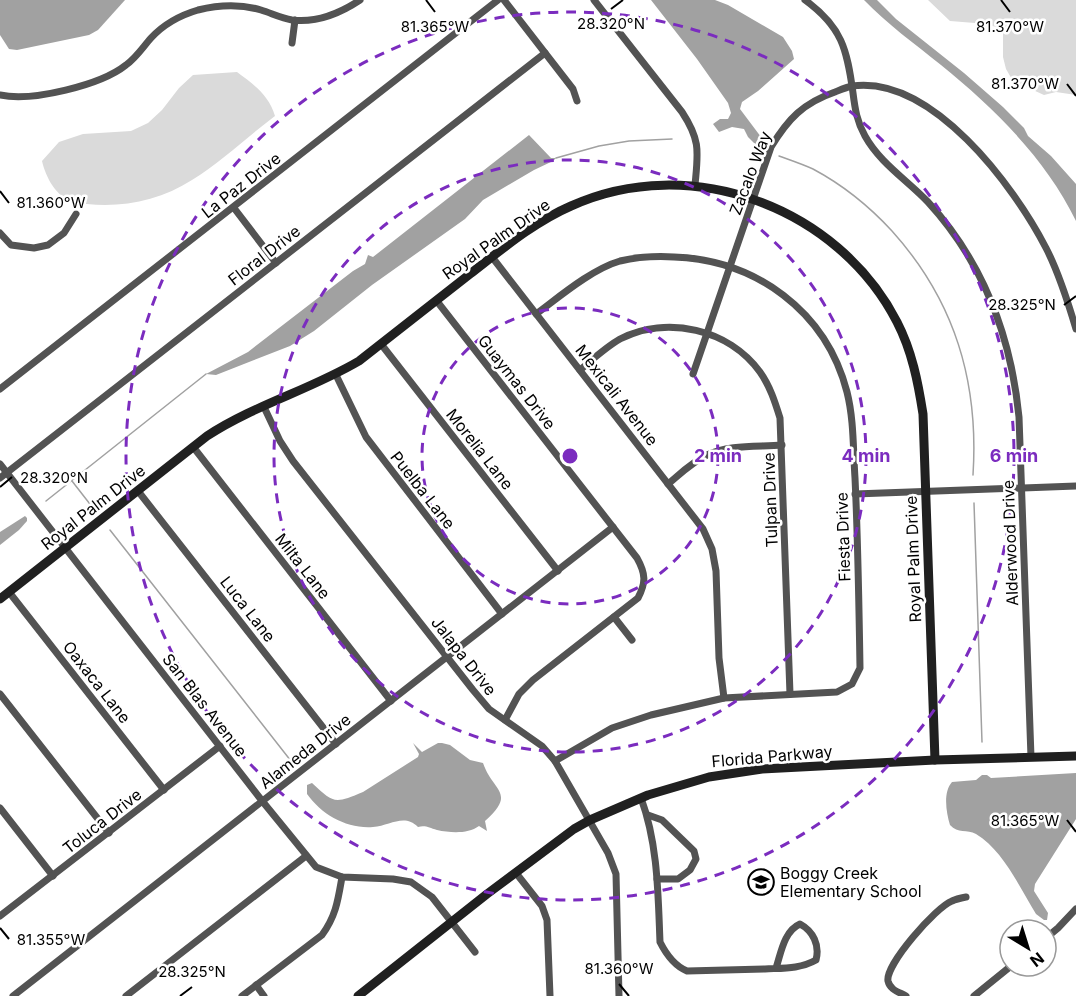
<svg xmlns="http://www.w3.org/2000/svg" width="1076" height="996" viewBox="0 0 1076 996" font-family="Inter,sans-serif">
<rect width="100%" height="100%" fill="#fff"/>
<g fill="#dadada">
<path d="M 928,0 L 1076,0 L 1076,95 L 1056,92 L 1044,95 L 1013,81 L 1006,69 L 1003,57 L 1003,28 L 975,23 L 950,21 Z"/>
<path d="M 237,72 C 253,84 269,95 275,116 C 247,137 221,162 192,180 C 161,200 123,208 87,204 C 83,204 77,204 73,203 C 56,196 46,178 42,161 L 59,142 L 83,134 L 131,131 L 148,123 L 162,110 L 179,88 L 193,75 Z"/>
</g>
<g fill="#a1a1a1">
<path d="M 0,0 L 125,0 L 98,30 L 89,35 L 17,50 L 9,49 L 0,35 Z"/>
<path d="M 651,0 L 715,0 L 728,5 L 783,37 L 792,51 L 794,59 L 758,91 L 742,102 L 740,109 L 764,141 L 756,145 L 748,137 L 744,129 L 732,127 L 719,132 L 713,124 L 720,119 L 728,119 L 731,113 L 728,103 L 697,59 Z"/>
<path d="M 864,0 L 877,0 L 896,19 L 964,73 L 1003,107 L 1024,128 L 1028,136 L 1051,156 L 1076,184 L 1076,221 C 1046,159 994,108 941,65 C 915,44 887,24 864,0 Z"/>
<path d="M 529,135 L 551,158 L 556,158 L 553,161 L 534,170 L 483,200 L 465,219 L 372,285 L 314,331 L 290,346 L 216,375 L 206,374 L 248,352 L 353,271 L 365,264 L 368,255 L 373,257 Z"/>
<path d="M 25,516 L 27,518 L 27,521 L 19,530 L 0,545 L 0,532 Z"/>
<path d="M 413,743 L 422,752 L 438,743 L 442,743 L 450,745 L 470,760 L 483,763 C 493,792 517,792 485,821 L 487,831 L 479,826 C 468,834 451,833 437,830 C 429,828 426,825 418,827 C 404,813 390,826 373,827 C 347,829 322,815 307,794 L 307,785 L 312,783 C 333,802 333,805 363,792 L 418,757 L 419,754 Z"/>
<path d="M 1076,773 L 1076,819 L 1035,884 L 1034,891 L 1048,913 L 1047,920 L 1044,920 L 1036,914 C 1020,888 1003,850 976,834 C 967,829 958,834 950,825 C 946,812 943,792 952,782 L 976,780 L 982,775 L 987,775 L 991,778 Z"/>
</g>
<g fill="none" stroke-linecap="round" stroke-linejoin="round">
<g stroke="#a1a1a1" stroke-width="1.5">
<path d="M 779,156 C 790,160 802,164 813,169 C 843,185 869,206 892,231 C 955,301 979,382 973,475"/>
<path d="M 556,158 L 599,146 L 629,141 L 672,139"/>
<path d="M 72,481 L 93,508"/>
<path d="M 46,501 L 206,374"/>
<path d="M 974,503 L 982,742"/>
<path d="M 110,530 L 291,761"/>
</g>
<g stroke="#535353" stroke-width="7">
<path d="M 504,0 L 573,89 L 577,101"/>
<path d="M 594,0 L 682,112 C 701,141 698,152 695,185"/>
<path d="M 805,0 C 842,27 847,49 853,93 C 855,109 857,122 865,136 C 880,163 907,180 928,202 C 983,262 1011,336 1019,417 L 1031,757"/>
<path d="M 292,43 L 295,20"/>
<path d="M 0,95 C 32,102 101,85 126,65 C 136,58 143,47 151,38 C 163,25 181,15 198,10 C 218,5 241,4 261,10 C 271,13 281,18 292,20 C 317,23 339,14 360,0"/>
<path d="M 234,208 L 276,263"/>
<path d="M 0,233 L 11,245 L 34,248 L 48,245 L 64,233 L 76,214"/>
<path d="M 492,257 L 703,529 L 712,549 L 716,571 L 719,658 L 724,698"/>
<path d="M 436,300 L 637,558 C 646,574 646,583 638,598 L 533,680 L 519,694 L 505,720"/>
<path d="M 536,314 C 559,297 592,269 620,261 C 637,257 656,256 674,257 C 756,260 826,311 847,392 C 854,420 853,449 855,478 C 858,541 859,604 860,668 L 852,684 L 837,692 L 724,698 L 651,715 L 612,728 L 555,761"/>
<path d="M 381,344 L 558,571"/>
<path d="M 580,370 C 593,359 606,347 620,339 C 667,315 729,329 760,372 C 770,386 775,402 780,418 L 790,694"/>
<path d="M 693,374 L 771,147 C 788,119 803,103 835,92 C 840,90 847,87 852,86 C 932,75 1014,186 1046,248 C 1059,273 1068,302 1076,329"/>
<path d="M 336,375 L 366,437 L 502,614"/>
<path d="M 0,389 L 498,0"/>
<path d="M 264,407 L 280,441 L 293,461 L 473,690 L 489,709 L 542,746 L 555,761 L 608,853 L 616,874 L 619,996"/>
<path d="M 194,448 L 391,701"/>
<path d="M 0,464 L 263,802 L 316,867 L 342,877 L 393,879 L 411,882 L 432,897 L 475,952"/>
<path d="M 0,478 L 545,53"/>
<path d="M 668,484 C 680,474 692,462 707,455 C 729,444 758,447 782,445"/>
<path d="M 138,491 L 336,744"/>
<path d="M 855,494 L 1076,486"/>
<path d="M 9,592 L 164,790"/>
<path d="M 614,617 L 632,640"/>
<path d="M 0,694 L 109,833"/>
<path d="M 641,798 C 658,844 658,894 660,942 C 666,954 675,966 687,971 L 765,969 C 783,968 800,969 816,960 C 820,945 813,931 800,924 C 784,931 781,953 776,968"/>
<path d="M 0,808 L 53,876"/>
<path d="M 648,815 L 662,820 L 694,851 L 696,859 L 690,870 L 678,879 L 657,879"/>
<path d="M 516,873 L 542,906 L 547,920 L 550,996"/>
<path d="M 0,916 L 220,746"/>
<path d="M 1046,938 L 1058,928 L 1076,909"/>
<path d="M 256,985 L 264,996"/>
<path d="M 13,996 L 613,527"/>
<path d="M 126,996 L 306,856"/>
<path d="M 242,996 L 322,935 C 336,916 338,900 342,877"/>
<path d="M 906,996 C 899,992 890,990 888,981 C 885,965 936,907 952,901 C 956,899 961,898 966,897"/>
<path d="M 974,996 L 1011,966"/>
</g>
<g stroke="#202020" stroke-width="9">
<path d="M 0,599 L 207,436 C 254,405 310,390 359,361 C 396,332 433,303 470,274 C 501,250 534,222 571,206 C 690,152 838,207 897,322 C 912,351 918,382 923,414 L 935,760"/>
<path d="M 358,996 L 487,894 L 574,829 L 590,820 L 648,795 L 709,777 L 762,769 L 935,760 L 1076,756"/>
</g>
</g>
<path fill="none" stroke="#000" stroke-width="2" d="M 426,0 L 435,12M 1001,0 L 1010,12M 611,9 L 623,0M 1067,84 L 1076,96M 0,191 L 9,203M 1064,305 L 1076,296M 0,487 L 12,477M 1067,820 L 1076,832M 0,928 L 9,939M 619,984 L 629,996M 180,996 L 192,987"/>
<g fill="none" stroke="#7b2cbf" stroke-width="3" stroke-dasharray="10 8">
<circle cx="570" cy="456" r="148"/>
<circle cx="570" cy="456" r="296"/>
<circle cx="570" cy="456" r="444"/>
</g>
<defs>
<g id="school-ring" transform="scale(1.35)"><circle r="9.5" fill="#fff" stroke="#000" stroke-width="1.5"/><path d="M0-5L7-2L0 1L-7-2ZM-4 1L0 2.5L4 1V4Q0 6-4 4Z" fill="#000"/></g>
</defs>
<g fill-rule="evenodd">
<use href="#school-ring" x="761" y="882"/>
</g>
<g text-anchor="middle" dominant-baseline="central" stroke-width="5" stroke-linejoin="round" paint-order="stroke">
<g font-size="16" fill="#000" stroke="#fff">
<text transform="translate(750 173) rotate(-69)">Zacalo Way</text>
<text transform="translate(241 185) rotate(-38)">La Paz Drive</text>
<text transform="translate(496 239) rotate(-35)">Royal Palm Drive</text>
<text transform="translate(264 255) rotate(-38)">Floral Drive</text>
<text transform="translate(517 382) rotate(52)">Guaymas Drive</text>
<text transform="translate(617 395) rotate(52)">Mexicali Avenue</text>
<text transform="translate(480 449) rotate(52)">Morelia Lane</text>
<text transform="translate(423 490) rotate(52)">Puelba Lane</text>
<text transform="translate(770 500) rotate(-92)">Tulpan Drive</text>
<text transform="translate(93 507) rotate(-38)">Royal Palm Drive</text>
<text transform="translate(843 537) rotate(-92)">Fiesta Drive</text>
<text transform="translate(1010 543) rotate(-92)">Alderwood Drive</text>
<text transform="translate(913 559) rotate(-92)">Royal Palm Drive</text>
<text transform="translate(303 566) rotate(52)">Milta Lane</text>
<text transform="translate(248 609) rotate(52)">Luca Lane</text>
<text transform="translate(464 656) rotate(52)">Jalapa Drive</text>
<text transform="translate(97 682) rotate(52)">Oaxaca Lane</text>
<text transform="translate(205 705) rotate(52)">San Blas Avenue</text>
<text transform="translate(305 751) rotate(-38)">Alameda Drive</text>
<text transform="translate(772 756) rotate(-5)">Florida Parkway</text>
<text transform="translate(102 821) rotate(-38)">Toluca Drive</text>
</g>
<g font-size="16" fill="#000" stroke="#fff" text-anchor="start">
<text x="780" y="873">Boggy Creek<tspan x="780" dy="18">Elementary School</tspan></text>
</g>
</g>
<g font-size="15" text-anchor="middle" fill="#000" stroke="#fff" stroke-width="5" stroke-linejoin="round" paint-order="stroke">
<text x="611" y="29">28.320°N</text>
<text x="435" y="32">81.365°W</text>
<text x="1010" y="32">81.370°W</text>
<text x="1025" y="89">81.370°W</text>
<text x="51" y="208">81.360°W</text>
<text x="1022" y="310">28.325°N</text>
<text x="54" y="483">28.320°N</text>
<text x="1025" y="826">81.365°W</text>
<text x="51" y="945">81.355°W</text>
<text x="619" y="974">81.360°W</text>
<text x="192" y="977">28.325°N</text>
</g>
<circle cx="570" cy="456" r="9" fill="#7b2cbf" stroke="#fff" stroke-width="3"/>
<g font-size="18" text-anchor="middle" font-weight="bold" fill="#7b2cbf" stroke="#fff" stroke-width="5" stroke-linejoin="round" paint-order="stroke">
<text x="718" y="462">2 min</text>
<text x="866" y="462">4 min</text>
<text x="1014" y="462">6 min</text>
</g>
<g transform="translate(1028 948) rotate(142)"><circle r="28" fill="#ffffff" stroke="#999999" stroke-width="1.5"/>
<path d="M0-4.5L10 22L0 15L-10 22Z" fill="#000000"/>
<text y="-9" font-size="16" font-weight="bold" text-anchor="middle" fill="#000000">N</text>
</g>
</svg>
